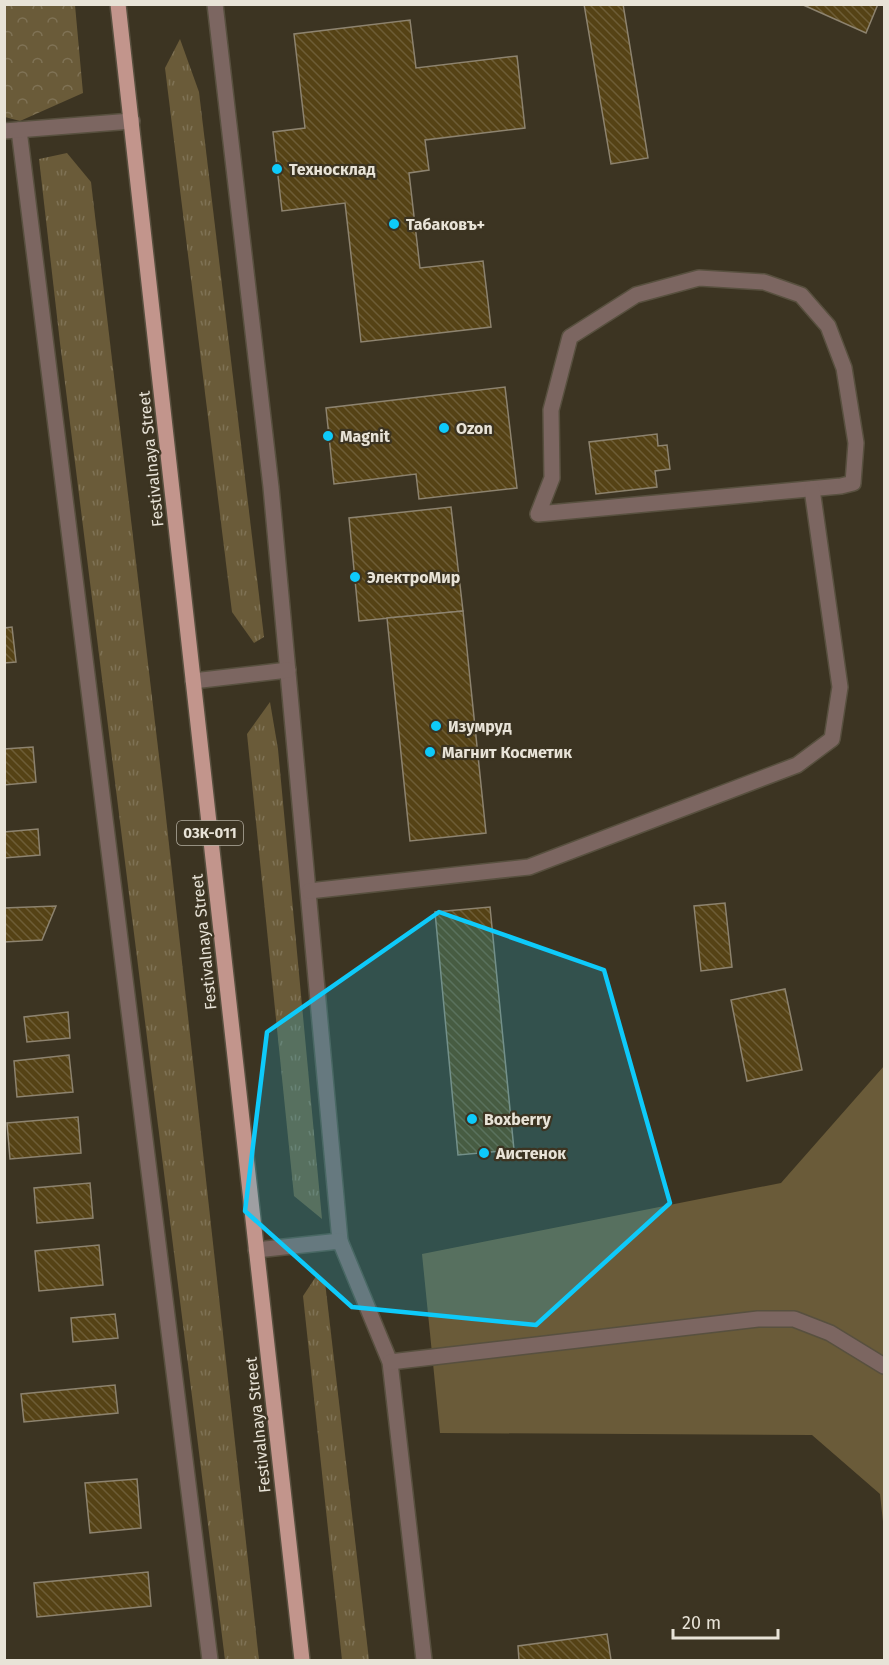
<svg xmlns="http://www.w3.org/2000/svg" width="889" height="1665" viewBox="0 0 889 1665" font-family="'Fira Sans',sans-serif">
<defs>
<pattern id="grass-tufts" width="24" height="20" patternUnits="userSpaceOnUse" patternTransform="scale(1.5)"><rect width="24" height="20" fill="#6a5b39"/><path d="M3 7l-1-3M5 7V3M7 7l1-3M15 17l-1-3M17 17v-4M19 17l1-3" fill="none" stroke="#7f7255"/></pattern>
<pattern id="forest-crowns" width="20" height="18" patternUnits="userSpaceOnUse" patternTransform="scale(1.5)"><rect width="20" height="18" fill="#6a5b39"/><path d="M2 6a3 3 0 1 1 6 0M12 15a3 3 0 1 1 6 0" fill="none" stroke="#7f7255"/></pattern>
<pattern id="building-back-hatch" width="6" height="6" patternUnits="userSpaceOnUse" patternTransform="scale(1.5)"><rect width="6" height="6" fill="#554215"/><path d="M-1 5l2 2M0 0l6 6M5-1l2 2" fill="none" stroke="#6d5d36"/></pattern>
</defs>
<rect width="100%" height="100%" fill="#3c3422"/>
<g fill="url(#grass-tufts)">
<path d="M 180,39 L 199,92 L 264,637 L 254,643 L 232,612 L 165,68 Z"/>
<path d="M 67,153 L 91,182 L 163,790 L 259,1660 L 225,1660 L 60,343 L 39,159 Z"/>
<path d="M 270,702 L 278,749 L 322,1219 L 294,1196 L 247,734 Z"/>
<path d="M 317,1275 L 325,1282 L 369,1660 L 342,1660 L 303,1296 Z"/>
</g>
<path fill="url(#forest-crowns)" d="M 5,4 L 75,5 L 83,93 L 20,121 L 5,117 Z"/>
<path fill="#6a5b39" d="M 884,1066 L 884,1531 L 880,1494 L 812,1435 L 440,1433 L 422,1254 L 781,1183 Z"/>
<g fill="url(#building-back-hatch)" stroke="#8d836f" stroke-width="1.5">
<path d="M 584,4 L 623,4 L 648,158 L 611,164 Z"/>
<path d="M 801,4 L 878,4 L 866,33 Z"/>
<path d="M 410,20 L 416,68 L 517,56 L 525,128 L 425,140 L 429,170 L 409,173 L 420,268 L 483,261 L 491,327 L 361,342 L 345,203 L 282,211 L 273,132 L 305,128 L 294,34 Z"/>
<path d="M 505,387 L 517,488 L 419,499 L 416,474 L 334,484 L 326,408 Z"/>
<path d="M 657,434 L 658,446 L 667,445 L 670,469 L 655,471 L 657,487 L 596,494 L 589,442 Z"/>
<path d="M 451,507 L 463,611 L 359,621 L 349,518 Z"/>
<path d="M 463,611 L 486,833 L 410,841 L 387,618 Z"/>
<path d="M 12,627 L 16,662 L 4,663 L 4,628 Z"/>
<path d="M 33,747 L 36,782 L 4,785 L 4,749 Z"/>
<path d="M 38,829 L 40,855 L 4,858 L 4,832 Z"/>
<path d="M 725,903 L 732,967 L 701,971 L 694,906 Z"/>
<path d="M 56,906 L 42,940 L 4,942 L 4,908 Z"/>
<path d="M 490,907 L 514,1150 L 458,1155 L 435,912 Z"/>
<path d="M 785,989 L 802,1070 L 747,1081 L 731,1000 Z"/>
<path d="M 68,1012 L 70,1038 L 27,1042 L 24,1017 Z"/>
<path d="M 69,1055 L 73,1092 L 17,1097 L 14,1061 Z"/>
<path d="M 78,1117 L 81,1153 L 10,1159 L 7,1123 Z"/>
<path d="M 90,1183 L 93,1218 L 37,1223 L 34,1188 Z"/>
<path d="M 99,1245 L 103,1285 L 39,1291 L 35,1251 Z"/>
<path d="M 115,1314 L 118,1338 L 73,1342 L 71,1318 Z"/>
<path d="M 115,1385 L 118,1413 L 24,1422 L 21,1394 Z"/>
<path d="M 137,1479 L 141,1528 L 90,1533 L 85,1483 Z"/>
<path d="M 148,1572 L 151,1606 L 37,1617 L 34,1583 Z"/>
<path d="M 607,1634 L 611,1660 L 519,1660 L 518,1646 Z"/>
</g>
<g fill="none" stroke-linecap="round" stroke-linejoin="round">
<g stroke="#58503f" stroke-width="18">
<g id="lane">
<path d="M 215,4 L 271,487 L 340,1241"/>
<path d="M 19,130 L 210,1660"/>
<path d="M 4,131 L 132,121"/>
<path d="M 699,278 L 764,282 L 801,295 L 828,326 L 844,368 L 856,443 L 853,483 L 841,486 L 538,514 L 552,478 L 551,410 L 570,337 L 636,295 Z"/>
<path d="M 193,681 L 288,670"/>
<path d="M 309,891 L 529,867 L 797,765 L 832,739 L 840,687 L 812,489"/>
<path d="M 256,1250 L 340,1241 L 390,1362 L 424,1660"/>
<path d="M 390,1362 L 758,1319 L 794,1319 L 830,1333 L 884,1366"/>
</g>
</g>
<g stroke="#58503f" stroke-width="18">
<path id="primary" d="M 118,4 L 302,1660"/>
</g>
<use href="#lane" stroke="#7c6661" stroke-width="15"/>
<use href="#primary" stroke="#c2958c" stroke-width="15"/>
</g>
<path fill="#0ecafa" fill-opacity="0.2" stroke="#0ecafa" stroke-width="4.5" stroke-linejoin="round" d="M 439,912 L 604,970 L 670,1203 L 536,1325 L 352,1307 L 245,1211 L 267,1032 Z"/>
<g fill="#0ecafa" stroke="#3c3422" stroke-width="2">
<circle cx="277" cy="169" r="6"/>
<circle cx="394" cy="224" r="6"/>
<circle cx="444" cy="428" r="6"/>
<circle cx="328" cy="436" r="6"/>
<circle cx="355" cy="577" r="6"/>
<circle cx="436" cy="726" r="6"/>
<circle cx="430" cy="752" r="6"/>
<circle cx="472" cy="1119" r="6"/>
<circle cx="484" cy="1153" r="6"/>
</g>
<g text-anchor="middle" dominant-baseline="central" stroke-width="4.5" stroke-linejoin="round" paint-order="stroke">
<rect fill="#3c3422" stroke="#b4aea1" stroke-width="1.5" x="177" y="821" width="66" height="24" rx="4.5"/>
<g font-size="15" font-weight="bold" fill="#e8e3d7">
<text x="210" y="833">03К-011</text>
</g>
<g font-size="16" font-weight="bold" fill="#e8e3d7" stroke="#3c3422" text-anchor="start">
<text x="289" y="169">Техносклад</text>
<text x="406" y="224">Табаковъ+</text>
<text x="456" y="428">Ozon</text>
<text x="340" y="436">Magnit</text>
<text x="367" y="577">ЭлектроМир</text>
<text x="448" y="726">Изумруд</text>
<text x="442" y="752">Магнит Косметик</text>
<text x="484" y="1119">Boxberry</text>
<text x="496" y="1153">Аистенок</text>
</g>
<g font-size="16" fill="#e8e3d7" stroke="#3c3422">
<text transform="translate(151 459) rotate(-96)">Festivalnaya Street</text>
<text transform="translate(204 942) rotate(-96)">Festivalnaya Street</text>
<text transform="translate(258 1425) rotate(-96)">Festivalnaya Street</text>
</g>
</g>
<rect width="889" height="1665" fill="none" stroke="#e8e3d7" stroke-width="12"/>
<path d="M673 1629v9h105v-9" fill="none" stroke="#e8e3d7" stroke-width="3"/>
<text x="682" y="1629" font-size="18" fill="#e8e3d7" stroke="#3c3422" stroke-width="4.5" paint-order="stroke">20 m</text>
</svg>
